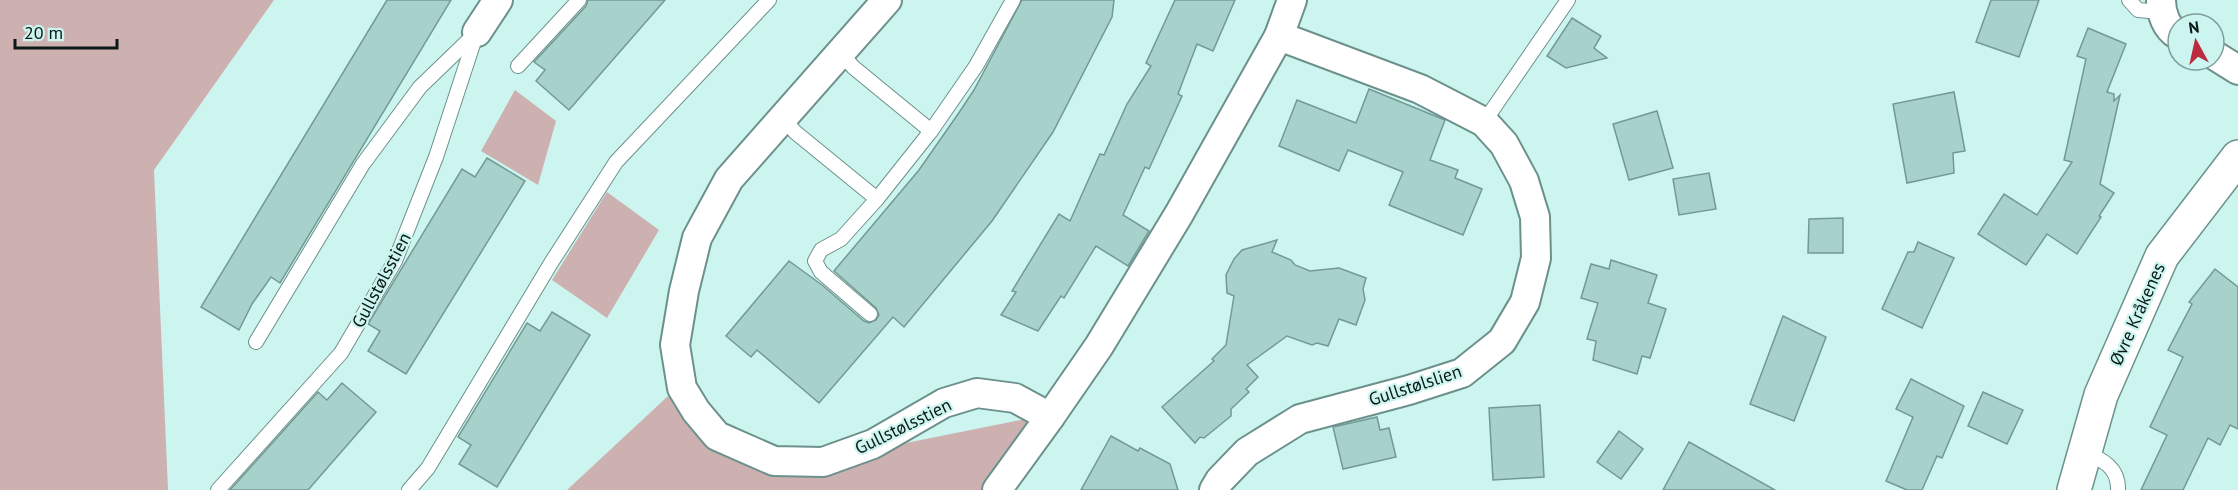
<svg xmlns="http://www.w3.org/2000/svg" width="2238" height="490" viewBox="0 0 2238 490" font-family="'PT Sans',sans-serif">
<rect width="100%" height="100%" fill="#cdf5f0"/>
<g fill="#cdb1b1">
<path d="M 0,0 L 274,0 L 154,170 L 168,490 L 0,490 Z"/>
<path d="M 515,90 L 556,121 L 538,185 L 481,151 Z"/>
<path d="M 607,192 L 659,230 L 607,318 L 552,280 Z"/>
<path d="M 668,396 L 801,464 L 1046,415 L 985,490 L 567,490 Z"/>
</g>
<g fill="#a7d2cc" stroke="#749995" stroke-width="1.5">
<path d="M 387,0 L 451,0 L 280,283 L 271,277 L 252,304 L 239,330 L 201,307 Z"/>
<path d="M 588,0 L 665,0 L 569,110 L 536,81 L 545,70 L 534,62 L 586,6 Z"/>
<path d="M 1022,0 L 1114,0 L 1112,17 L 1053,132 L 992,221 L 904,327 L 893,317 L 819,403 L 757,350 L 751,357 L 726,336 L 789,261 L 822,285 L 864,321 L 869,323 L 876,320 L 879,315 L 876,308 L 834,271 L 919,170 L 958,114 L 974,90 Z"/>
<path d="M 1175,0 L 1235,0 L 1213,51 L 1197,44 L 1178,94 L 1182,96 L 1149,169 L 1145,167 L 1123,215 L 1149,231 L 1128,266 L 1096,246 L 1064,298 L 1061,296 L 1038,331 L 1001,315 L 1016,292 L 1012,291 L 1059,214 L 1070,221 L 1100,154 L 1104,155 L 1127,104 L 1151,66 L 1146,63 Z"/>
<path d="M 1991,0 L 2039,0 L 2019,57 L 1976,42 Z"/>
<path d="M 1572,18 L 1601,36 L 1594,48 L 1607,58 L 1566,68 L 1547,56 Z"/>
<path d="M 2088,28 L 2126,44 L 2107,92 L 2114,94 L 2114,101 L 2120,95 L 2100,184 L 2114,193 L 2099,216 L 2101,217 L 2077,254 L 2047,234 L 2026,265 L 1978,234 L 2004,194 L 2037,215 L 2072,162 L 2064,160 L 2086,59 L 2077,56 Z"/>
<path d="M 1369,89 L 1445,120 L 1430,160 L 1458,170 L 1455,178 L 1482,189 L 1463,235 L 1389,205 L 1403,172 L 1348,150 L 1339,171 L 1279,146 L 1297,100 L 1356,123 Z"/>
<path d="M 1954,92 L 1965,151 L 1953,153 L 1954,173 L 1907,183 L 1893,104 Z"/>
<path d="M 1657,111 L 1673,168 L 1629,180 L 1613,124 Z"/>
<path d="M 487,158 L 525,181 L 406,374 L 368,351 L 380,331 L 368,324 L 462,169 L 475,177 Z"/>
<path d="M 1709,173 L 1716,209 L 1679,215 L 1673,179 Z"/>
<path d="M 1843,218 L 1843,253 L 1808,253 L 1809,219 Z"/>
<path d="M 1277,240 L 1272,252 L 1291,260 L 1295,265 L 1310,271 L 1339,268 L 1366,278 L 1363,289 L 1365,300 L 1356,325 L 1339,319 L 1328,346 L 1317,343 L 1312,345 L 1287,336 L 1247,365 L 1258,377 L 1246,389 L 1249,392 L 1231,409 L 1231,416 L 1204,438 L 1200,437 L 1195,443 L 1162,407 L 1214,361 L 1212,359 L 1226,345 L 1234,296 L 1227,293 L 1226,275 L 1234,259 L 1242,250 Z"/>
<path d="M 1918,242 L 1954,258 L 1922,328 L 1882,309 L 1908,252 L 1914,252 Z"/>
<path d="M 1611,260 L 1657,275 L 1648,303 L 1666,309 L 1650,358 L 1642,356 L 1637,374 L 1593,360 L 1596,341 L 1587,339 L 1598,303 L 1581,298 L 1591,264 L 1609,269 Z"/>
<path d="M 2215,269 L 2238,287 L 2238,429 L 2230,425 L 2220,445 L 2208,438 L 2183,490 L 2141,490 L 2167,435 L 2150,427 L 2183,357 L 2168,350 L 2192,304 L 2189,302 Z"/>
<path d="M 552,312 L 590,335 L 497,487 L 459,464 L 471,445 L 458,437 L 527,323 L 540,331 Z"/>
<path d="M 1783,316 L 1826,337 L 1794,421 L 1750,404 Z"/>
<path d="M 1911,379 L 1964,406 L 1942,458 L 1937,456 L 1922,490 L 1907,490 L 1886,481 L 1913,417 L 1896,409 Z"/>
<path d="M 342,383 L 376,412 L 308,490 L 230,490 L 318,392 L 327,400 Z"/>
<path d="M 1983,392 L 2023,410 L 2007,444 L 1968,426 Z"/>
<path d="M 1540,405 L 1544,477 L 1493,480 L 1489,408 Z"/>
<path d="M 1377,417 L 1380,430 L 1389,428 L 1396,457 L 1343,469 L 1333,427 Z"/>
<path d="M 1619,431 L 1643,449 L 1621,479 L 1597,462 Z"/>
<path d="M 1111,436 L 1138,451 L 1140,448 L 1170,464 L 1178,490 L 1081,490 Z"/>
<path d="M 1689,442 L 1775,490 L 1663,490 Z"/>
</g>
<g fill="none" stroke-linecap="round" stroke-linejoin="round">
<g stroke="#6c918d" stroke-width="16">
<g id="service">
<path d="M 2129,0 L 2138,10 L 2161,12"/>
<path d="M 840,52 L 853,67 L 931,131"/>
<path d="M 518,66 L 579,0"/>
<path d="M 783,118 L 795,132 L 877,199"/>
<path d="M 1484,122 L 1568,0"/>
<path d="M 870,314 L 821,272 L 815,261 L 821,250 L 841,239 L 877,199 L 931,131 L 976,66 L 1013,0"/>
<path d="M 256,342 L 363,164 L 420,87 L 476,33"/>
<path d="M 2085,452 C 2103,460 2119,468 2118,490"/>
<path d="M 218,490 L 341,353 L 395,261 L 436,157 L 477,32"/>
<path d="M 409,490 L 428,468 L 551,263 L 616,162 L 769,0"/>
</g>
</g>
<g stroke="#6c918d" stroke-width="32">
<g id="minor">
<path d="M 887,0 L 729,179 L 704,225 L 697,238 L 684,291 L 675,345 L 682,388 L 696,411 L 717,436 L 774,461 L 823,462 L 873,444 L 944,403 L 977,393 L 1015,398 L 1050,417 L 997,490"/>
<path d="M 2161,0 C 2161,13 2166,28 2178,35"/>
<path d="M 477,32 L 498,0"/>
<path d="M 2214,55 L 2238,70"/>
<path d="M 1050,417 L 1099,346 L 1179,214 L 1279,36 L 1292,0"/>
<path d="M 1214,490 L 1220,480 L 1247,452 L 1300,419 L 1409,390 L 1462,373 L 1502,341 L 1525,302 L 1536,258 L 1535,217 L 1524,181 L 1504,144 L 1484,122 L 1420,89 L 1279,36"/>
</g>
</g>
<g stroke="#6c918d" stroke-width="36">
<path id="secondary" d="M 2074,490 L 2101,395 L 2162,256 L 2238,157"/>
</g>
<use href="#service" stroke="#fff" stroke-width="14"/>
<use href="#minor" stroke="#fff" stroke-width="28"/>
<use href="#secondary" stroke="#fff" stroke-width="33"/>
</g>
<g text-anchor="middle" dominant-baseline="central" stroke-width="4.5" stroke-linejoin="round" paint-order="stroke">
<g font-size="18" fill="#0a1917" stroke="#cdf5f0">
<text transform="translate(381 280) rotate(-62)">Gullstølsstien</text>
<text transform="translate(2137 314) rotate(-66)">Øvre Kråkenes</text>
<text transform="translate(1415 385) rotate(-18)">Gullstølslien</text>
<text transform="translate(903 426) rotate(-26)">Gullstølsstien</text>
</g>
</g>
<g transform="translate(2196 42) rotate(352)"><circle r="28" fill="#cdf5f0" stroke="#7f9d99" stroke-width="1.5"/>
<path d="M0-4.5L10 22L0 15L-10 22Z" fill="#bc2b3f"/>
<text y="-9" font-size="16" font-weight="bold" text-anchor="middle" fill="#0a1917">N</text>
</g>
<path d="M15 39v9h102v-9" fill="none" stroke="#0a1917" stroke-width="3"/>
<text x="24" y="39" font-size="18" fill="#0a1917" stroke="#cdf5f0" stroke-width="4.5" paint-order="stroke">20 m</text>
</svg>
